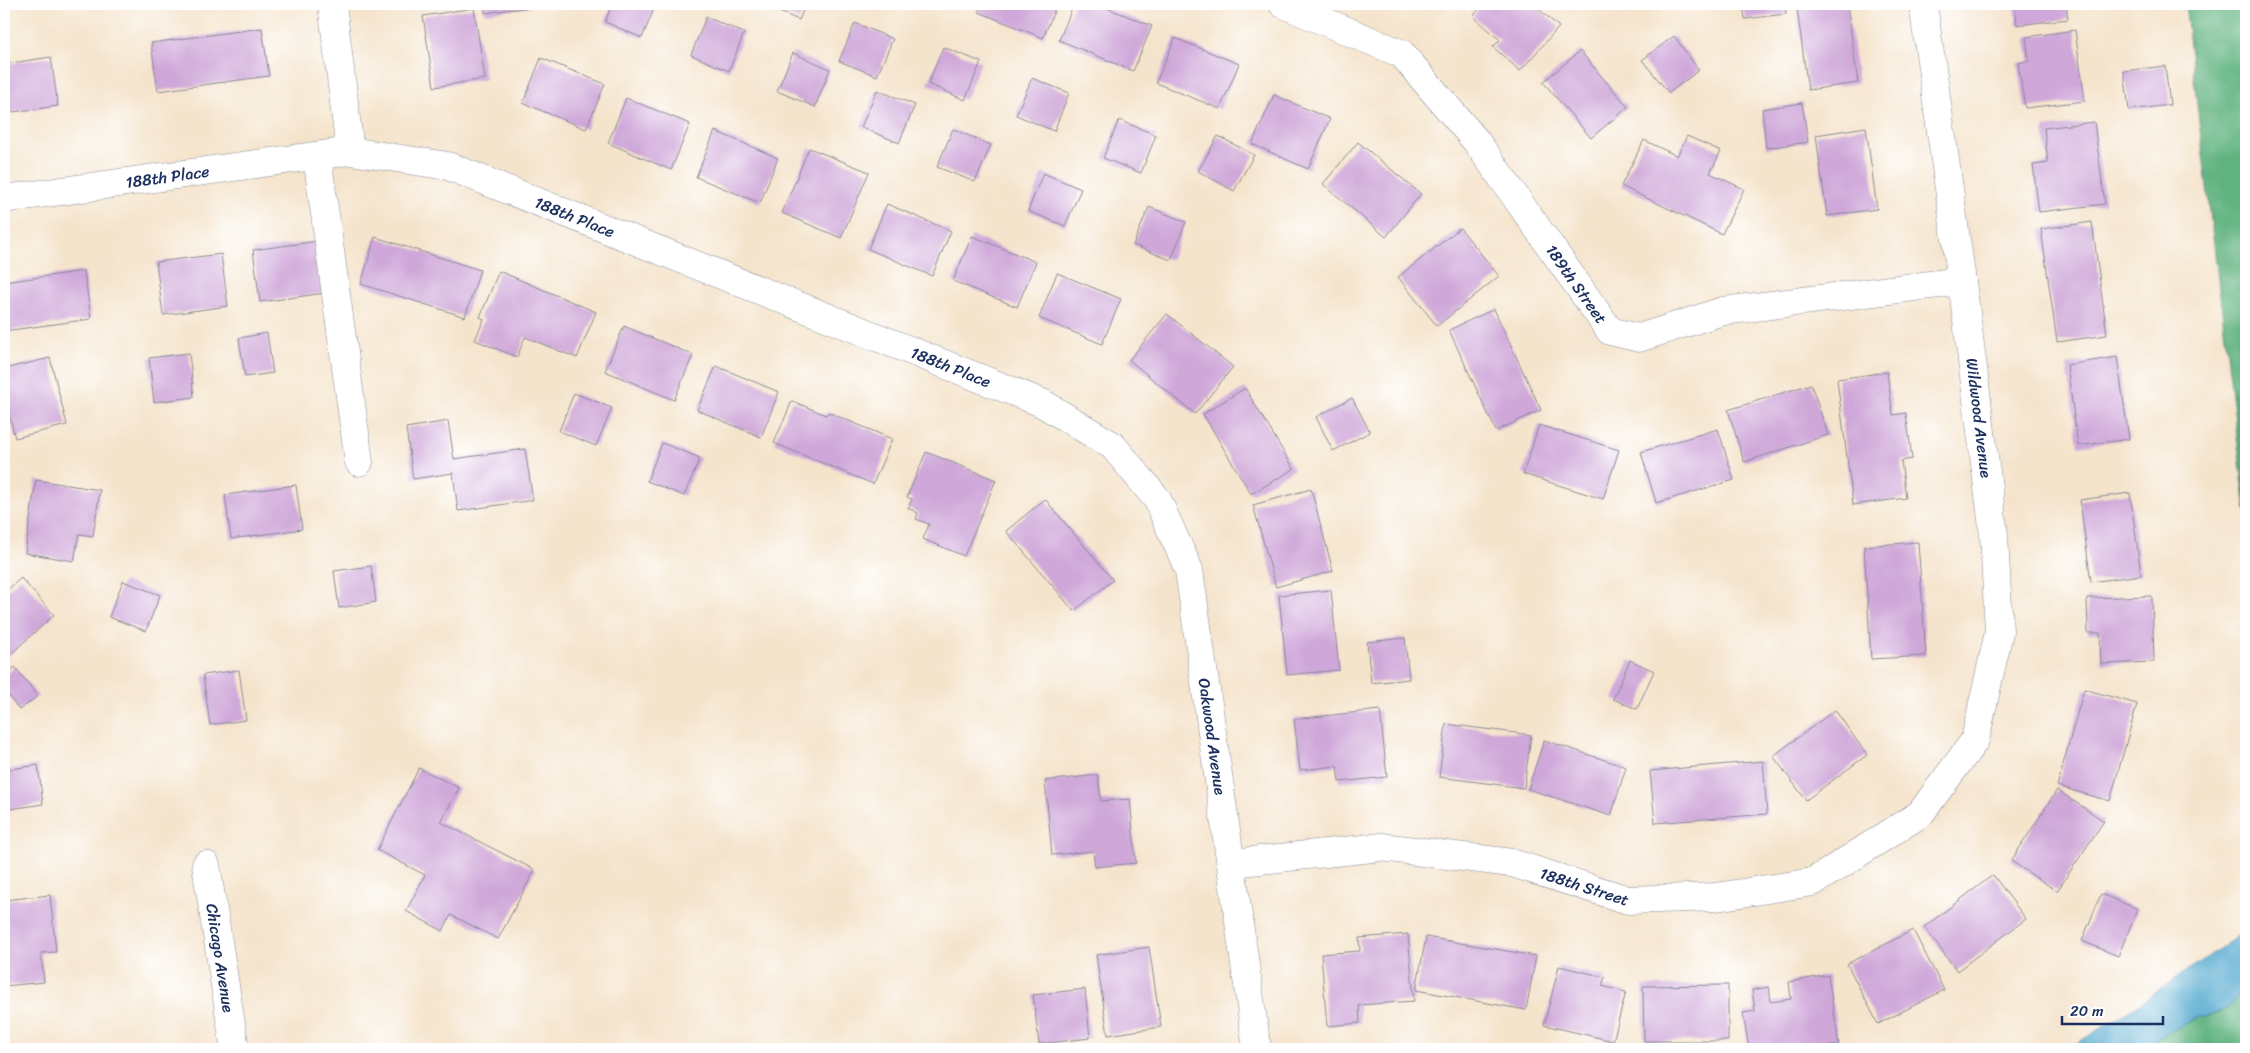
<svg xmlns="http://www.w3.org/2000/svg" width="2250" height="1053" viewBox="0 0 2250 1053" font-family="Sriracha,sans-serif">
<rect width="100%" height="100%" fill="#fff"/>
<filter id="ink" filterUnits="userSpaceOnUse"><feTurbulence type="fractalNoise" baseFrequency=".02" numOctaves="2"/><feDisplacementMap in="SourceGraphic" scale="10" xChannelSelector="R" yChannelSelector="G"/><feConvolveMatrix kernelMatrix="1 2 1 2 8 2 1 2 1" color-interpolation-filters="sRGB"/></filter>
<filter id="wash" filterUnits="userSpaceOnUse"><feTurbulence type="fractalNoise" baseFrequency=".0096" numOctaves="4" result="noise"/><feDisplacementMap in="SourceGraphic" scale="20" xChannelSelector="R" yChannelSelector="G"/><feGaussianBlur stdDeviation="1.12" result="paint"/><feColorMatrix in="noise" values="0 0 0 0 0 0 0 0 0 0 0 0 0 0 0 0 0 1.4 0 .05"/><feComposite in="paint" operator="in"/></filter>
<g filter="url(#wash)">
<rect width="100%" height="100%" fill="#f5e4cc"/>
<g fill="#60b380" stroke="#3e716f">
<path d="M 2185,4 L 2246,4 L 2246,511 Z"/>
<path d="M 2246,985 L 2246,1049 L 2137,1049 L 2196,1018 L 2225,1011 Z"/>
</g>
<path fill="#52a9cf" stroke="#366c96" d="M 2246,928 L 2246,985 L 2225,1011 L 2196,1018 L 2137,1049 L 2067,1049 L 2126,1013 L 2235,938 Z"/>
<g id="blocks">
<g fill="#cfa7d9">
<path d="M 484,4 L 530,4 L 530,7 L 485,13 Z"/>
<path d="M 612,4 L 656,4 L 642,38 L 605,22 Z"/>
<path d="M 760,4 L 806,4 L 799,20 Z"/>
<path d="M 982,4 L 1057,4 L 1043,38 L 979,12 Z"/>
<path d="M 1074,4 L 1097,4 L 1152,26 L 1133,71 L 1059,40 Z"/>
<path d="M 1484,4 L 1533,4 L 1559,27 L 1520,71 L 1493,47 L 1500,40 L 1473,16 Z"/>
<path d="M 1743,4 L 1785,4 L 1786,14 L 1745,19 Z"/>
<path d="M 1830,4 L 1847,4 L 1858,83 L 1808,90 L 1797,8 Z"/>
<path d="M 2015,4 L 2066,4 L 2068,19 L 2017,25 Z"/>
<path d="M 474,8 L 485,79 L 434,87 L 423,16 Z"/>
<path d="M 706,17 L 744,33 L 729,71 L 691,55 Z"/>
<path d="M 855,23 L 893,39 L 877,76 L 839,61 Z"/>
<path d="M 262,28 L 269,76 L 158,91 L 151,43 Z"/>
<path d="M 2075,30 L 2085,101 L 2025,108 L 2018,63 L 2029,61 L 2026,37 Z"/>
<path d="M 1674,36 L 1699,70 L 1669,93 L 1642,60 Z"/>
<path d="M 1175,38 L 1239,64 L 1220,109 L 1156,83 Z"/>
<path d="M 943,47 L 981,62 L 965,100 L 928,84 Z"/>
<path d="M 1580,51 L 1628,107 L 1591,138 L 1543,82 Z"/>
<path d="M 793,53 L 830,69 L 815,107 L 777,91 Z"/>
<path d="M 51,57 L 58,106 L 4,113 L 4,64 Z"/>
<path d="M 541,58 L 605,84 L 586,129 L 523,103 Z"/>
<path d="M 2165,66 L 2170,105 L 2129,110 L 2124,71 Z"/>
<path d="M 1032,78 L 1069,93 L 1054,131 L 1016,115 Z"/>
<path d="M 877,90 L 915,105 L 899,143 L 861,127 Z"/>
<path d="M 1274,95 L 1330,119 L 1308,169 L 1252,144 Z"/>
<path d="M 626,98 L 690,124 L 671,170 L 608,143 Z"/>
<path d="M 1802,103 L 1808,142 L 1766,148 L 1762,109 Z"/>
<path d="M 1119,120 L 1156,135 L 1141,173 L 1103,158 Z"/>
<path d="M 2094,122 L 2105,204 L 2039,212 L 2033,165 L 2048,163 L 2044,128 Z"/>
<path d="M 1866,127 L 1877,209 L 1827,216 L 1816,135 Z"/>
<path d="M 953,129 L 991,145 L 975,182 L 937,167 Z"/>
<path d="M 715,131 L 778,158 L 760,203 L 696,177 Z"/>
<path d="M 1218,136 L 1254,155 L 1234,191 L 1198,171 Z"/>
<path d="M 1687,136 L 1721,151 L 1710,173 L 1744,189 L 1722,234 L 1621,186 L 1644,140 L 1677,156 Z"/>
<path d="M 1358,142 L 1421,194 L 1386,237 L 1323,184 Z"/>
<path d="M 809,148 L 869,172 L 841,238 L 782,213 Z"/>
<path d="M 1043,173 L 1081,189 L 1065,226 L 1028,211 Z"/>
<path d="M 887,204 L 951,231 L 932,276 L 868,249 Z"/>
<path d="M 1149,207 L 1186,222 L 1171,260 L 1133,245 Z"/>
<path d="M 2092,222 L 2107,335 L 2057,342 L 2041,229 Z"/>
<path d="M 1460,228 L 1499,276 L 1437,326 L 1398,277 Z"/>
<path d="M 972,236 L 1036,262 L 1017,307 L 953,281 Z"/>
<path d="M 375,237 L 480,270 L 465,317 L 361,284 Z"/>
<path d="M 318,241 L 325,293 L 260,302 L 253,250 Z"/>
<path d="M 221,254 L 228,306 L 163,315 L 156,262 Z"/>
<path d="M 84,271 L 91,319 L 4,331 L 4,282 Z"/>
<path d="M 499,271 L 596,312 L 577,358 L 525,337 L 517,357 L 475,340 L 484,319 L 480,317 Z"/>
<path d="M 1057,273 L 1121,299 L 1102,344 L 1039,318 Z"/>
<path d="M 1494,309 L 1541,410 L 1496,431 L 1449,330 Z"/>
<path d="M 1167,314 L 1233,367 L 1195,414 L 1129,360 Z"/>
<path d="M 624,326 L 693,355 L 674,400 L 605,371 Z"/>
<path d="M 267,333 L 273,373 L 245,377 L 239,338 Z"/>
<path d="M 189,353 L 194,397 L 154,402 L 149,358 Z"/>
<path d="M 2117,357 L 2129,439 L 2078,446 L 2067,365 Z"/>
<path d="M 50,358 L 67,425 L 15,438 L 4,393 L 4,369 Z"/>
<path d="M 716,366 L 779,392 L 761,437 L 697,410 Z"/>
<path d="M 1887,372 L 1893,415 L 1906,413 L 1912,459 L 1901,461 L 1906,498 L 1853,505 L 1837,379 Z"/>
<path d="M 1811,384 L 1828,435 L 1744,462 L 1728,410 Z"/>
<path d="M 1245,388 L 1294,469 L 1251,494 L 1203,414 Z"/>
<path d="M 574,393 L 612,408 L 596,446 L 559,431 Z"/>
<path d="M 1352,398 L 1370,432 L 1333,451 L 1316,417 Z"/>
<path d="M 792,401 L 826,415 L 828,412 L 892,439 L 873,484 L 774,443 Z"/>
<path d="M 448,421 L 454,459 L 525,449 L 533,500 L 458,511 L 453,473 L 413,479 L 406,428 Z"/>
<path d="M 1539,425 L 1619,450 L 1603,499 L 1523,474 Z"/>
<path d="M 1718,429 L 1734,480 L 1656,503 L 1641,452 Z"/>
<path d="M 662,443 L 700,458 L 684,496 L 647,481 Z"/>
<path d="M 926,452 L 996,480 L 964,556 L 923,539 L 929,524 L 916,519 L 918,513 L 908,508 L 912,499 L 907,497 Z"/>
<path d="M 36,480 L 100,490 L 93,536 L 79,534 L 74,561 L 25,553 Z"/>
<path d="M 296,485 L 302,529 L 231,539 L 225,495 Z"/>
<path d="M 1311,489 L 1333,571 L 1276,587 L 1253,505 Z"/>
<path d="M 2130,493 L 2141,575 L 2091,582 L 2080,500 Z"/>
<path d="M 1045,499 L 1113,580 L 1074,611 L 1006,531 Z"/>
<path d="M 1918,542 L 1926,656 L 1871,659 L 1864,546 Z"/>
<path d="M 371,566 L 376,602 L 339,608 L 334,571 Z"/>
<path d="M 21,578 L 54,615 L 4,660 L 4,593 Z"/>
<path d="M 123,581 L 160,595 L 146,631 L 109,617 Z"/>
<path d="M 1331,590 L 1339,670 L 1287,675 L 1279,595 Z"/>
<path d="M 2152,596 L 2154,662 L 2101,664 L 2100,633 L 2088,633 L 2087,598 Z"/>
<path d="M 1405,638 L 1409,679 L 1371,683 L 1367,642 Z"/>
<path d="M 1630,660 L 1654,671 L 1637,709 L 1613,699 Z"/>
<path d="M 15,667 L 38,696 L 19,710 L 4,689 L 4,676 Z"/>
<path d="M 239,670 L 246,720 L 210,725 L 203,675 Z"/>
<path d="M 2084,689 L 2137,704 L 2110,801 L 2057,786 Z"/>
<path d="M 1380,710 L 1387,777 L 1339,782 L 1337,766 L 1300,770 L 1294,719 Z"/>
<path d="M 1835,710 L 1867,755 L 1806,800 L 1773,756 Z"/>
<path d="M 1446,724 L 1531,735 L 1524,788 L 1439,777 Z"/>
<path d="M 1544,740 L 1626,767 L 1611,816 L 1528,789 Z"/>
<path d="M 1763,761 L 1767,814 L 1655,823 L 1650,771 Z"/>
<path d="M 38,765 L 43,804 L 4,810 L 4,770 Z"/>
<path d="M 419,768 L 459,788 L 441,822 L 535,870 L 498,939 L 451,915 L 443,931 L 406,911 L 425,875 L 377,850 Z"/>
<path d="M 1098,775 L 1101,801 L 1130,799 L 1136,863 L 1095,867 L 1093,851 L 1052,855 L 1045,781 Z"/>
<path d="M 2057,790 L 2104,821 L 2057,891 L 2011,861 Z"/>
<path d="M 1993,875 L 2026,919 L 1957,971 L 1924,927 Z"/>
<path d="M 2101,894 L 2138,909 L 2118,956 L 2082,941 Z"/>
<path d="M 50,895 L 56,952 L 41,953 L 44,982 L 4,986 L 4,900 Z"/>
<path d="M 1913,930 L 1944,990 L 1878,1024 L 1847,964 Z"/>
<path d="M 1408,934 L 1414,1001 L 1359,1005 L 1360,1023 L 1327,1026 L 1321,954 L 1360,951 L 1359,938 Z"/>
<path d="M 1426,937 L 1536,956 L 1526,1010 L 1416,990 Z"/>
<path d="M 1149,947 L 1161,1027 L 1108,1035 L 1096,955 Z"/>
<path d="M 1559,966 L 1605,977 L 1602,986 L 1626,992 L 1613,1041 L 1544,1025 Z"/>
<path d="M 1828,975 L 1839,1045 L 1810,1049 L 1749,1049 L 1743,1013 L 1755,1011 L 1752,990 L 1769,987 L 1771,1002 L 1791,999 L 1789,982 Z"/>
<path d="M 1728,985 L 1728,1041 L 1644,1041 L 1643,986 Z"/>
<path d="M 1085,989 L 1090,1038 L 1039,1044 L 1033,995 Z"/>
</g>
</g>
</g>
<g filter="url(#ink)">
<use href="#blocks" fill-opacity="0" stroke="#888a95" stroke-width="1"/>
<g fill="none" stroke-linecap="round" stroke-linejoin="round">
<g stroke="#888a95" stroke-width="29">
<g id="minor">
<path d="M 332,4 L 350,151"/>
<path id="s1" d="M 1283,4 L 1402,54 L 1476,141 L 1610,331 L 1639,338 L 1723,311 L 1962,281"/>
<path d="M 317,156 L 359,462"/>
<path id="s2" d="M 4,199 L 350,151 L 448,166 L 1042,403 L 1113,446 L 1157,499 L 1189,570 L 1257,1049"/>
<path id="s3" d="M 1232,863 L 1382,847 L 1512,863 L 1628,900 L 1716,897 L 1813,882 L 1920,814 L 1975,740 L 1999,632 L 1994,535 L 1962,281 L 1923,4"/>
<path id="s4" d="M 206,865 L 235,1049"/>
</g>
</g>
<use href="#minor" stroke="#fff" stroke-width="28"/>
</g>
</g>
<g text-anchor="middle" dominant-baseline="central" stroke-width="5" stroke-linejoin="round" paint-order="stroke">
<g font-size="16" fill="#1b2f5e" stroke="#fff">
<text stroke="none"><textPath href="#s2" startOffset="165">188th Place</textPath></text>
<text stroke="none"><textPath href="#s2" startOffset="585">188th Place</textPath></text>
<text stroke="none"><textPath href="#s1" startOffset="418">189th Street</textPath></text>
<text stroke="none"><textPath href="#s2" startOffset="990">188th Place</textPath></text>
<text transform="translate(1979 418) rotate(83)">Wildwood Avenue</text>
<text stroke="none"><textPath href="#s2" startOffset="1486">Oakwood Avenue</textPath></text>
<text stroke="none"><textPath href="#s3" startOffset="358">188th Street</textPath></text>
<text stroke="none"><textPath href="#s4" startOffset="94">Chicago Avenue</textPath></text>
</g>
</g>
<rect width="2250" height="1053" fill="none" stroke="#fff" stroke-width="20"/>
<path d="M2062 1016v8h101v-8" fill="none" stroke="#1b2f5e" stroke-width="2.5"/>
<text x="2070" y="1016" font-size="15" fill="#1b2f5e" stroke="#ffffff" stroke-width="4" paint-order="stroke">20 m</text>
</svg>
